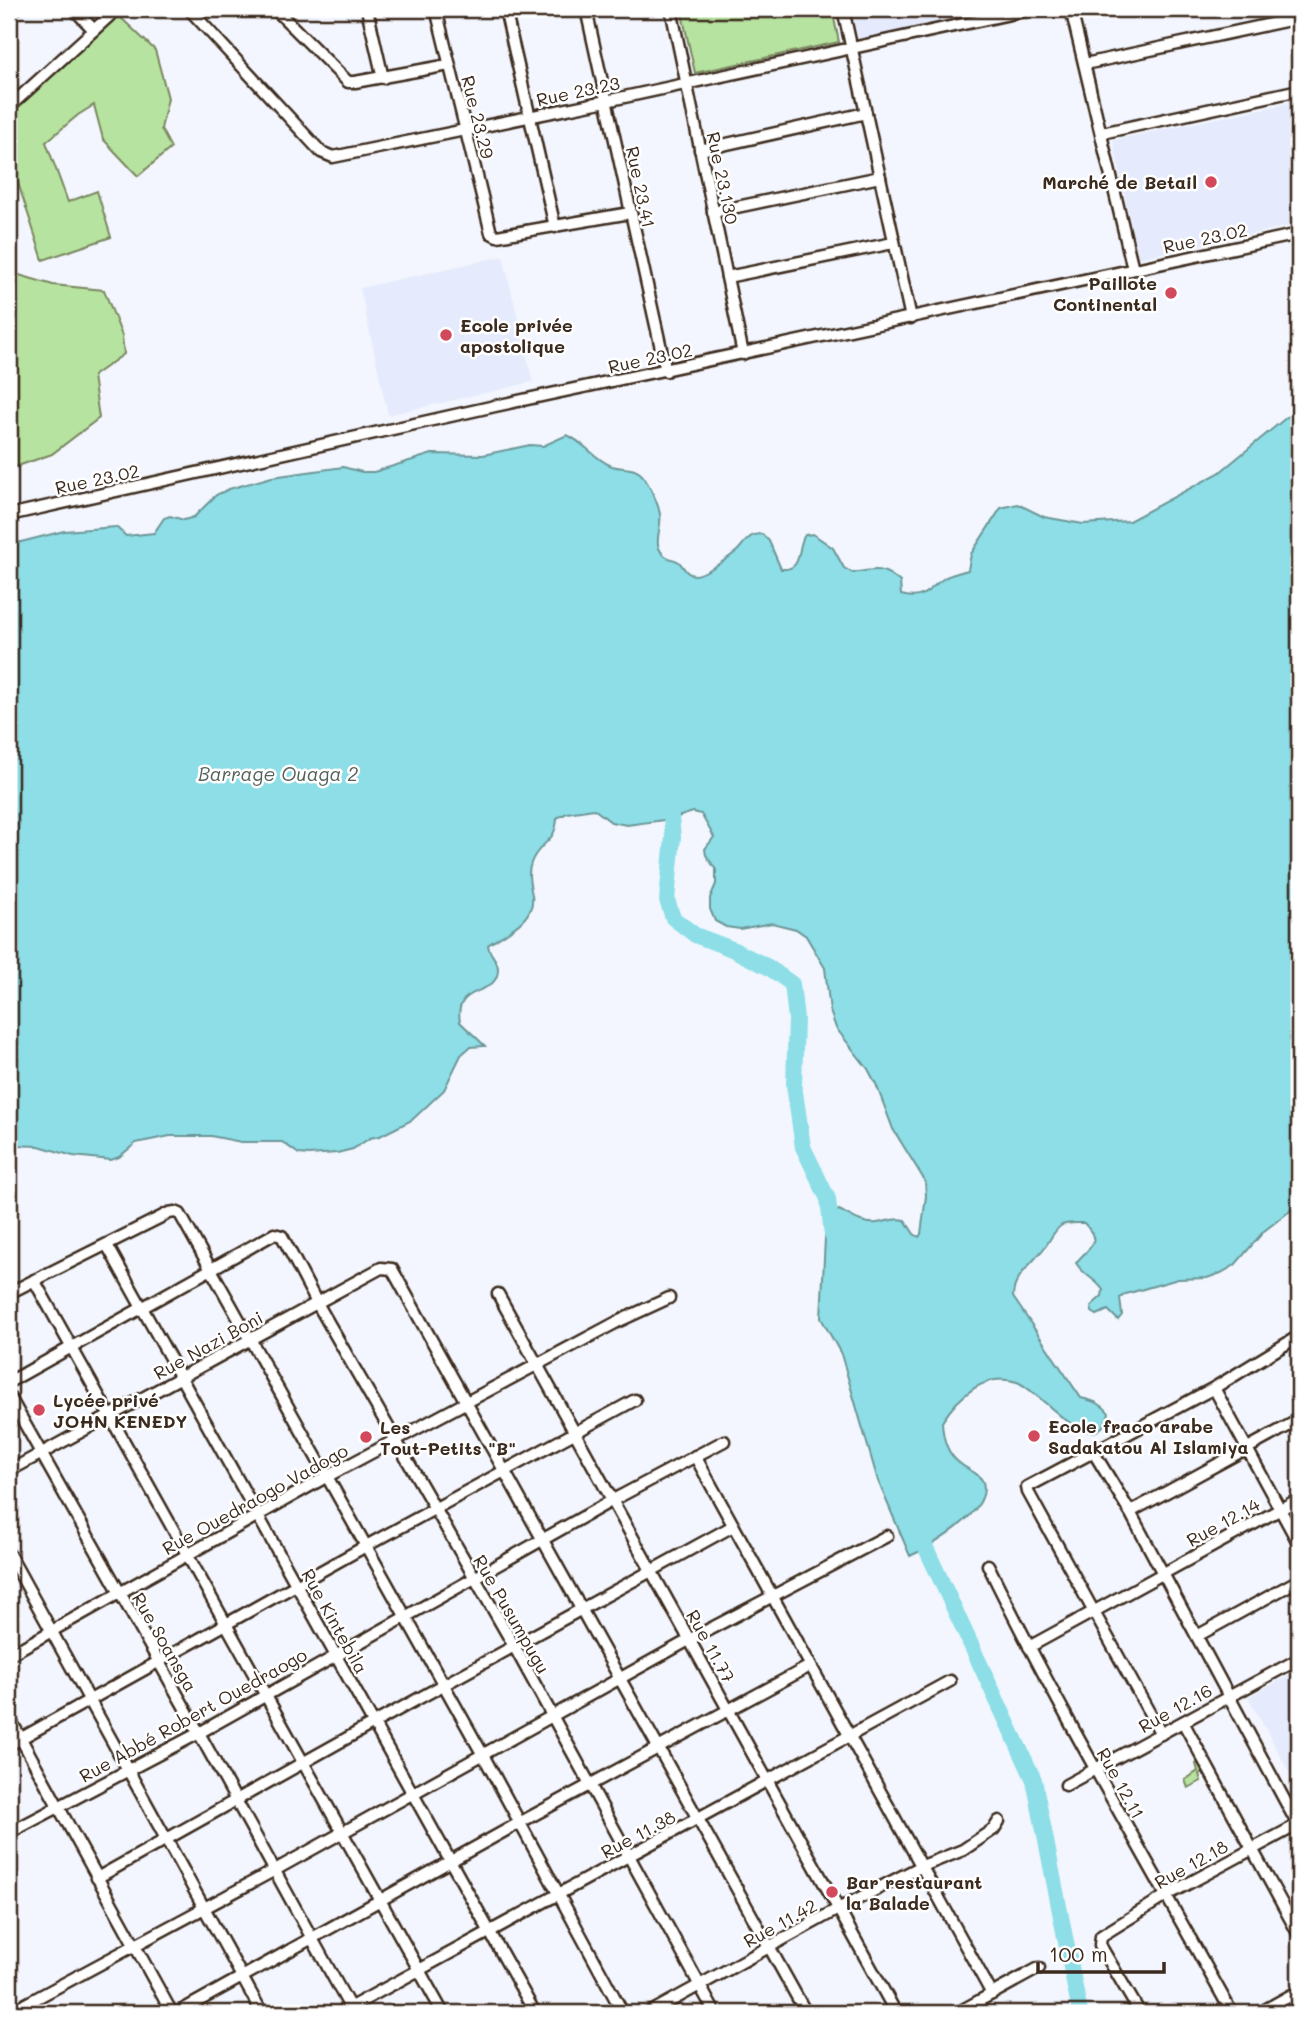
<svg xmlns="http://www.w3.org/2000/svg" width="1308" height="2022" viewBox="0 0 1308 2022" font-family="Mali,sans-serif">
<rect width="100%" height="100%" fill="#f3f6fe"/>
<filter id="ink" filterUnits="userSpaceOnUse"><feTurbulence type="fractalNoise" baseFrequency=".0143" numOctaves="2"/><feDisplacementMap in="SourceGraphic" scale="14" xChannelSelector="R" yChannelSelector="G"/><feConvolveMatrix kernelMatrix="1 2 1 2 8 2 1 2 1" color-interpolation-filters="sRGB"/></filter>
<g filter="url(#ink)">
<g fill="#e5ebfc">
<path d="M 851,9 L 1012,9 L 859,41 Z"/>
<path d="M 1299,101 L 1299,224 L 1138,258 L 1113,140 Z"/>
<path d="M 503,256 L 533,382 L 388,415 L 360,288 Z"/>
<path d="M 1299,1670 L 1299,1790 L 1248,1697 Z"/>
</g>
<g fill="#b7e3a0" stroke="#79865f" stroke-width="2">
<path d="M 681,9 L 832,9 L 839,42 L 695,73 Z"/>
<path d="M 118,15 L 155,50 L 168,98 L 161,129 L 171,148 L 138,176 L 103,139 L 94,105 L 78,115 L 46,142 L 68,202 L 97,191 L 111,237 L 43,260 L 9,155 L 9,112 Z"/>
<path d="M 9,272 L 53,285 L 104,290 L 122,336 L 124,354 L 93,376 L 99,418 L 52,454 L 9,469 Z"/>
<path d="M 1202,1762 L 1204,1770 L 1199,1774 L 1201,1781 L 1188,1788 L 1185,1780 L 1198,1771 L 1196,1764 Z"/>
</g>
<path fill="#8ddee7" stroke="#6c9697" stroke-width="2" d="M 1299,407 L 1299,1204 L 1264,1231 L 1235,1265 L 1221,1273 L 1207,1278 L 1178,1279 L 1126,1294 L 1120,1298 L 1122,1315 L 1118,1320 L 1108,1310 L 1097,1315 L 1092,1312 L 1091,1306 L 1102,1296 L 1103,1290 C 1095,1278 1085,1277 1076,1263 C 1088,1247 1104,1244 1084,1223 C 1077,1223 1069,1222 1062,1225 C 1054,1230 1051,1239 1045,1247 C 1034,1262 1013,1276 1013,1297 L 1081,1398 C 1094,1401 1101,1403 1109,1413 C 1095,1466 1040,1390 1017,1382 C 985,1371 957,1398 942,1422 C 943,1439 947,1455 962,1465 C 969,1470 980,1474 983,1482 C 992,1512 930,1547 910,1556 L 878,1481 L 841,1354 L 821,1318 L 826,1218 L 839,1210 C 851,1216 863,1225 877,1223 C 887,1222 894,1217 905,1220 L 914,1234 L 919,1237 L 921,1234 L 926,1196 L 925,1181 L 893,1129 L 876,1084 L 868,1069 L 836,1028 L 830,1011 L 825,968 L 806,936 L 796,929 L 772,923 L 740,929 L 726,927 L 715,921 L 710,909 L 710,898 L 716,884 L 716,870 L 706,855 L 705,849 L 714,837 L 701,814 L 693,812 L 671,819 L 627,825 L 611,822 L 594,809 L 567,813 L 557,818 C 556,844 539,841 531,863 C 527,874 530,884 532,895 C 536,920 505,933 488,945 C 489,955 499,960 498,970 C 497,998 453,983 460,1022 L 485,1046 L 470,1047 L 461,1055 L 444,1090 L 412,1120 L 380,1136 L 370,1138 L 353,1149 L 337,1153 L 309,1155 L 299,1154 L 282,1142 L 241,1142 L 211,1136 L 170,1136 L 136,1143 L 119,1157 L 111,1160 L 73,1156 L 39,1146 L 9,1145 L 9,545 L 64,531 L 116,527 L 126,536 L 154,533 L 164,518 L 170,516 L 184,520 L 194,517 L 216,495 L 229,489 L 272,477 L 343,467 L 362,472 L 374,472 L 432,454 L 483,455 L 530,445 L 543,446 L 567,435 C 584,442 595,460 612,466 C 625,470 636,465 645,479 C 651,489 658,503 660,514 C 663,527 651,544 664,555 C 668,559 675,559 679,562 C 684,567 686,575 695,575 C 704,575 730,557 737,551 C 746,542 748,534 762,534 L 769,541 L 781,569 C 804,571 796,547 805,535 L 813,534 L 833,548 L 844,568 L 853,573 C 875,569 882,566 900,582 L 901,595 C 925,602 929,587 946,577 C 953,574 961,572 968,570 L 971,554 L 1001,508 L 1018,504 L 1044,517 L 1083,524 L 1129,521 L 1219,473 Z"/>
<g fill="none" stroke-linecap="round" stroke-linejoin="round">
<g stroke="#8ddee7" stroke-width="16">
<path d="M 669,798 L 673,837 L 667,900 L 673,918 L 695,935 L 732,949 L 768,967 L 792,984 L 796,1019 L 794,1085 L 803,1147 L 828,1199 L 832,1235"/>
<path d="M 918,1531 L 1034,1780 L 1080,2013"/>
</g>
<g stroke="#3b2a1e" stroke-width="15">
<g id="minor">
<path d="M 74,9 L 94,30"/>
<path d="M 189,9 L 321,152 L 333,157 L 606,101 L 1033,9"/>
<path d="M 275,9 L 348,82 L 355,82 L 449,65"/>
<path d="M 367,9 L 383,78"/>
<path d="M 436,9 L 491,233 L 497,236 L 630,213"/>
<path d="M 505,9 L 555,227"/>
<path d="M 586,9 L 666,371"/>
<path d="M 671,9 L 743,354"/>
<path d="M 843,9 L 911,318"/>
<path d="M 1071,9 L 1133,269"/>
<path d="M 9,14 L 15,9"/>
<path d="M 1085,64 L 1299,18"/>
<path d="M 9,107 L 117,9"/>
<path d="M 1102,133 L 1299,90"/>
<path d="M 700,150 L 866,113"/>
<path d="M 713,212 L 880,177"/>
<path d="M 727,277 L 893,243"/>
<path d="M 9,515 L 495,406 L 1299,234"/>
<path d="M 107,1245 L 535,2013"/>
<path d="M 34,1280 L 443,2013"/>
<path d="M 9,1293 L 169,1213 L 175,1212 L 180,1214 L 483,1755 L 623,2013"/>
<path d="M 498,1294 L 896,2013"/>
<path d="M 9,1382 L 274,1234 L 282,1236 L 317,1303 L 514,1646 L 715,2013"/>
<path d="M 1214,1388 L 1299,1544"/>
<path d="M 9,1396 L 199,1733 L 353,2013"/>
<path d="M 1094,1453 L 1130,1512 L 1299,1827"/>
<path d="M 695,1456 L 992,1994"/>
<path d="M 9,1471 L 381,1268 L 392,1269 L 806,2013"/>
<path d="M 1130,1512 L 1299,1420"/>
<path d="M 9,1554 L 262,2013"/>
<path d="M 988,1565 C 1063,1718 1150,1865 1232,2013"/>
<path d="M 1197,1636 L 1299,1580"/>
<path d="M 1029,1647 L 1299,1499"/>
<path d="M 9,1655 L 326,1477 L 617,1322 L 669,1298"/>
<path d="M 9,1717 L 172,2013"/>
<path d="M 1183,1722 L 1299,1935"/>
<path d="M 1161,1734 L 1028,1492 L 1027,1487 L 1214,1388 L 1299,1336"/>
<path d="M 9,1745 L 366,1546 L 635,1400"/>
<path d="M 1066,1785 L 1299,1659"/>
<path d="M 9,1833 L 199,1733 L 613,1500 L 724,1441"/>
<path d="M 97,1878 L 374,1723 L 733,1526"/>
<path d="M 9,2013 L 275,1870 L 689,1640 L 887,1536"/>
<path d="M 177,2013 L 519,1823 L 810,1666"/>
<path d="M 340,2013 L 950,1681"/>
<path d="M 649,2013 L 838,1909 L 920,1867 L 963,1850 L 994,1829 L 999,1821"/>
<path d="M 957,2013 L 1039,1968"/>
<path d="M 1140,2013 L 1100,1945 L 1101,1936 L 1167,1895 L 1299,1824"/>
<path d="M 1259,2013 L 1299,1991"/>
</g>
</g>
<use href="#minor" stroke="#fff" stroke-width="10"/>
</g>
</g>
<g fill="#d1495b" stroke="#fff" stroke-width="2.5">
<circle cx="1211" cy="182" r="7"/>
<circle cx="1171" cy="293" r="7"/>
<circle cx="446" cy="335" r="7"/>
<circle cx="39" cy="1410" r="7"/>
<circle cx="1034" cy="1436" r="7"/>
<circle cx="366" cy="1437" r="7"/>
<circle cx="832" cy="1892" r="7"/>
</g>
<g text-anchor="middle" dominant-baseline="central" stroke-width="5" stroke-linejoin="round" paint-order="stroke">
<g font-size="18" fill="#3b2a1e" stroke="#fff">
<text transform="translate(578 91) rotate(-12)">Rue 23.23</text>
<text transform="translate(478 117) rotate(76)">Rue 23.29</text>
<text transform="translate(723 178) rotate(78)">Rue 23.130</text>
<text transform="translate(641 187) rotate(78)">Rue 23.41</text>
<text transform="translate(1205 238) rotate(-12)">Rue 23.02</text>
<text transform="translate(650 358) rotate(-12)">Rue 23.02</text>
<text transform="translate(97 479) rotate(-12)">Rue 23.02</text>
<text transform="translate(208 1345) rotate(-29)">Rue Nazi Boni</text>
<text transform="translate(255 1499) rotate(-29)">Rue Ouedraogo Vadogo</text>
<text transform="translate(1223 1522) rotate(-29)">Rue 12.14</text>
<text transform="translate(512 1614) rotate(60)">Rue Pusumpugu</text>
<text transform="translate(335 1621) rotate(61)">Rue Kintebila</text>
<text transform="translate(165 1642) rotate(60)">Rue Soansga</text>
<text transform="translate(711 1646) rotate(61)">Rue 11.77</text>
<text transform="translate(1175 1708) rotate(-29)">Rue 12.16</text>
<text transform="translate(193 1715) rotate(-29)">Rue Abbé Robert Ouedraogo</text>
<text transform="translate(1121 1783) rotate(61)">Rue 12.11</text>
<text transform="translate(638 1834) rotate(-28)">Rue 11.38</text>
<text transform="translate(1191 1864) rotate(-29)">Rue 12.18</text>
<text transform="translate(780 1923) rotate(-29)">Rue 11.42</text>
</g>
<g font-size="18" font-weight="bold" fill="#3b2a1e" stroke="#fff" text-anchor="start">
<text x="1197" y="182" text-anchor="end">Marché de Betail</text>
<text x="1157" y="283" text-anchor="end">Paillote<tspan x="1157" dy="21">Continental</tspan></text>
<text x="460" y="325">Ecole privée<tspan x="460" dy="21">apostolique</tspan></text>
<text x="53" y="1400">Lycée privé<tspan x="53" dy="21">JOHN KENEDY</tspan></text>
<text x="1048" y="1426">Ecole fraco arabe<tspan x="1048" dy="21">Sadakatou Al Islamiya</tspan></text>
<text x="380" y="1427">Les<tspan x="380" dy="21">Tout-Petits "B"</tspan></text>
<text x="846" y="1882">Bar restaurant<tspan x="846" dy="21">la Balade</tspan></text>
</g>
<g font-size="19" font-style="italic" fill="#54605a" stroke="#fff">
<text x="278" y="773">Barrage Ouaga 2</text>
</g>
</g>
<rect width="1308" height="2022" fill="none" stroke="#fff" stroke-width="35"/>
<rect x="18" y="18" width="1273" height="1987" fill="none" stroke="#3b2a1e" stroke-width="2.5" filter="url(#ink)"/>
<path d="M1038 1962v10h126v-10" fill="none" stroke="#3b2a1e" stroke-width="3.5"/>
<text x="1049" y="1962" font-size="21" fill="#3b2a1e" stroke="#ffffff" stroke-width="5" paint-order="stroke">100 m</text>
</svg>
